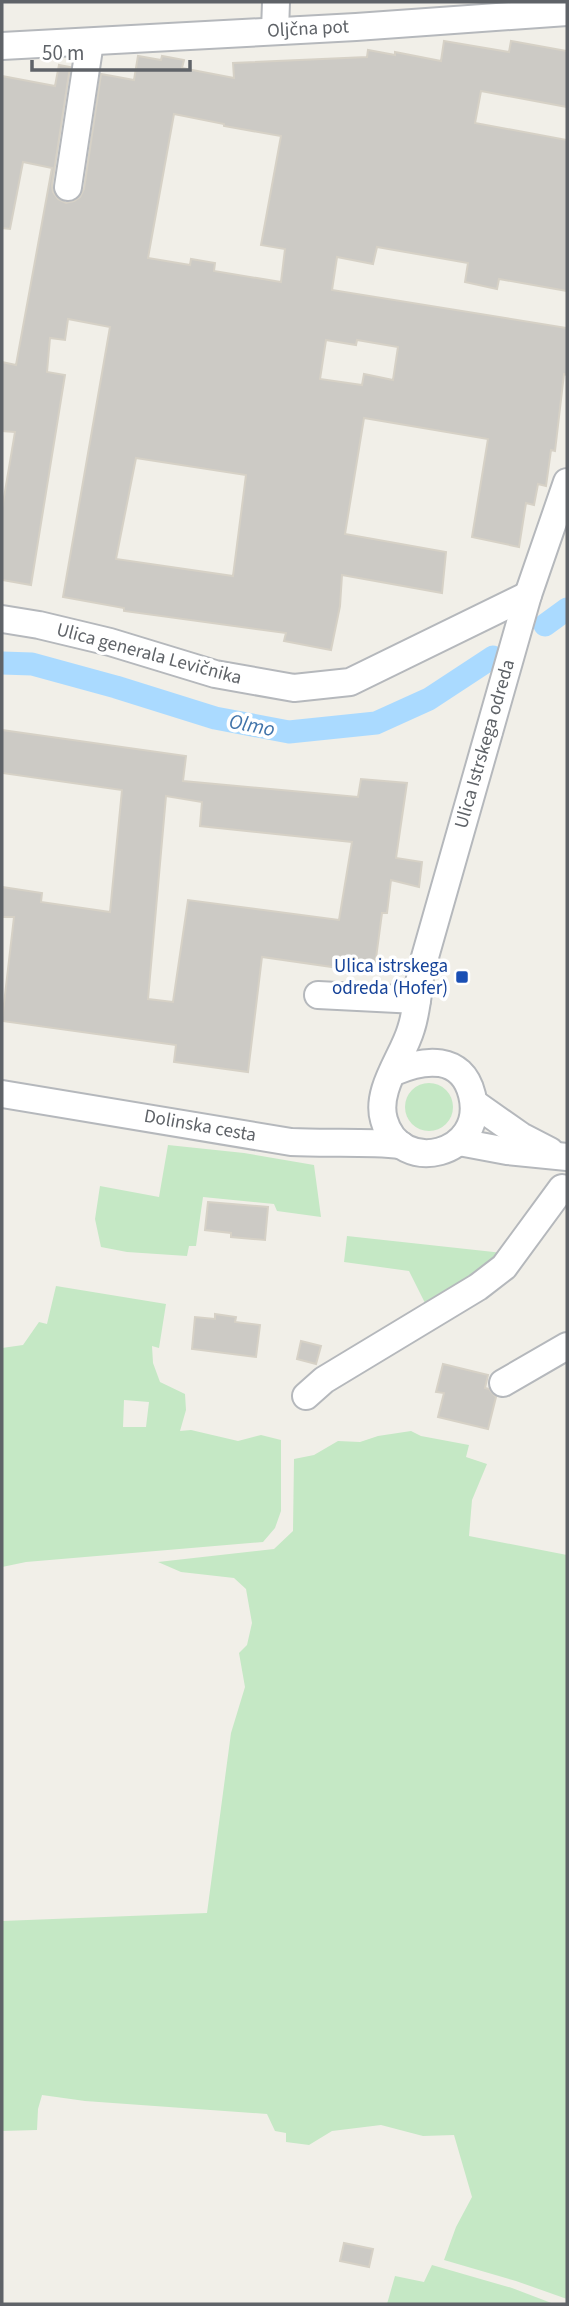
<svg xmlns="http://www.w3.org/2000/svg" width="569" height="2306" viewBox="0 0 569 2306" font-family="'Source Sans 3',sans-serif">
<rect width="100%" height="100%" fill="#f1efe8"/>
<g fill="#c5e8c5" fill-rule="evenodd">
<circle cx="429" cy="1107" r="24"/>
<path d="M 168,1145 L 244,1153 L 314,1165 L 321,1217 L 277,1211 L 274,1204 L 203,1197 L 196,1246 L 189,1246 L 187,1256 L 127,1252 L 101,1247 L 95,1219 L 100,1186 L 159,1197 Z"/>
<path d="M 347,1236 L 503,1253 L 428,1309 L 409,1271 L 344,1262 Z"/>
<path d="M 56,1286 L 166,1304 L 159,1348 L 152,1346 L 153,1363 L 160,1382 L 185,1394 L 186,1410 L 180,1431 L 191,1430 L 238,1441 L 261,1435 L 281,1440 L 281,1511 L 275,1528 L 263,1542 L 26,1562 L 2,1567 L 2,1348 L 23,1345 L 39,1322 L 47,1324 ZM 124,1400 L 149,1402 L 146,1427 L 123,1427 Z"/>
<path d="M 411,1431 L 421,1436 L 469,1445 L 466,1457 L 487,1464 L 472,1500 L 469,1536 L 567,1555 L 567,2299 L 516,2281 L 444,2260 L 456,2227 L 472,2197 L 454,2135 L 423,2136 L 381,2125 L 332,2131 L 309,2145 L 286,2142 L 286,2133 L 275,2131 L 267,2114 L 85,2101 L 42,2095 L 38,2109 L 37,2130 L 2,2131 L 2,1921 L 207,1913 L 231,1733 L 245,1687 L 239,1653 L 247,1645 L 252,1623 L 246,1589 L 234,1578 L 181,1572 L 158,1562 L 274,1549 L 293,1531 L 294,1459 L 314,1455 L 338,1441 L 360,1442 L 378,1436 Z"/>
<path d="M 432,2265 L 512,2288 L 554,2304 L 387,2304 L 395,2276 L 424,2282 Z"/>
</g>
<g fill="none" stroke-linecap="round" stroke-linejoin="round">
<g stroke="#aadaff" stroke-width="23">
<path d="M 545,625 L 567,609"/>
<path d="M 2,663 L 32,664 L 116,687 L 215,718 L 289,732 L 376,723 L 429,699 L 493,657"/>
</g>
</g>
<g fill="#cccac5" stroke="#d6d1c6" stroke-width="2" fill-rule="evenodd">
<path d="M 444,41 L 509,52 L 511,41 L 567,51 L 567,107 L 481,91 L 475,123 L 567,140 L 567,291 L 499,279 L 497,289 L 465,282 L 468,263 L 377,247 L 373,264 L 337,257 L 332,290 L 567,328 L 567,375 L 564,374 L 555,451 L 551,450 L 546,486 L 538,484 L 534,505 L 526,503 L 519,547 L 472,537 L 488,439 L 364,418 L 345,534 L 446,552 L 442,593 L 342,575 L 340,606 L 331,650 L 284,641 L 286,633 L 124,611 L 124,608 L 63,597 L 110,327 L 68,319 L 65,340 L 50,338 L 47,372 L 65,375 L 31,585 L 2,580 L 2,509 L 15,432 L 2,431 L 2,362 L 16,365 L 52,168 L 23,162 L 10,229 L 2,228 L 2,76 L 55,86 L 59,65 L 70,67 L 52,185 L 53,192 L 58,199 L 66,203 L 74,201 L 80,197 L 84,189 L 101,74 L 134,80 L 138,56 L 161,60 L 162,56 L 184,60 L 182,68 L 234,78 L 233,63 L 367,57 L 368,50 L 395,55 L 395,52 L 441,61 ZM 174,114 L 224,124 L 224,126 L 281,136 L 261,245 L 285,249 L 281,282 L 214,271 L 215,263 L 191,259 L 190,265 L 148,258 ZM 326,340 L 356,345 L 357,340 L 398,347 L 393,380 L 364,374 L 362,385 L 320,379 ZM 136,458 L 246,475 L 233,576 L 116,559 Z"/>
<path d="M 2,730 L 186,756 L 183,781 L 358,797 L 361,779 L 407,783 L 396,858 L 422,862 L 419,887 L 391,880 L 387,913 L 382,913 L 374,973 L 262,957 L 248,1072 L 174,1062 L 176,1045 L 2,1021 L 14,917 L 2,917 L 2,887 L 42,893 L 41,902 L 110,912 L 122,790 L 2,773 ZM 166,796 L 202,802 L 200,826 L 352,842 L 339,920 L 188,900 L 173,1002 L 148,999 Z"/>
<path d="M 208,1202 L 268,1207 L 265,1240 L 231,1237 L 231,1233 L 205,1230 Z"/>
<path d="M 215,1314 L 236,1317 L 235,1322 L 260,1325 L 256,1357 L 192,1349 L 195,1317 L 215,1319 Z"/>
<path d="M 301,1341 L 321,1346 L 316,1364 L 297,1359 Z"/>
<path d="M 443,1364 L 488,1375 L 485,1388 L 489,1389 L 496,1397 L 488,1429 L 438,1417 L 444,1393 L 436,1392 Z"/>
<path d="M 344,2243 L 373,2249 L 369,2267 L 340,2261 Z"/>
</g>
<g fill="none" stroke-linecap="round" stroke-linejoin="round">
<g stroke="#b5b8bc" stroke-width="30">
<g id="minor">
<path d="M 275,31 L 276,2"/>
<path d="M 2,46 L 356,27 L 567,12"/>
<path d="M 68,187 L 90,42"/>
<path d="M 2,619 L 39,625 L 110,642 L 215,674 L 294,688 L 350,682 L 528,595"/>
<path d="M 318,995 L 417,1000"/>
<path d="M 394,1072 C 424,1059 462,1054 472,1095 C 487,1155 400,1177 384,1120 C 375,1090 403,1057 411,1029 C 417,1011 418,990 421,971 L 528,595 L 567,482"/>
<path d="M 2,1094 L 291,1142 C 328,1144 364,1141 401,1145"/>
<path d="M 474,1103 L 521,1136 L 550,1151"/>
<path d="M 459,1142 L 507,1151 L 567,1157"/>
<path d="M 503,1383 L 567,1346"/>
<path d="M 306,1396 L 324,1380 L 478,1287 L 504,1267 L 562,1188"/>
</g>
</g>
<use href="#minor" stroke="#fff" stroke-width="26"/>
</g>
<rect fill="#1a4fb4" stroke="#fff" stroke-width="2.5" x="455" y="970" width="14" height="14" rx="3.5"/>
<g text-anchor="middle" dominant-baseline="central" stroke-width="7" stroke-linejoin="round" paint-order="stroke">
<g font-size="19" fill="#5f6368" stroke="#fff">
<text transform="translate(308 29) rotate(-3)">Oljčna pot</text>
<text transform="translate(149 654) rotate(15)">Ulica generala Levičnika</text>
<text transform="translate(485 744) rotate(-74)">Ulica Istrskega odreda</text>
<text transform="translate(200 1126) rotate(10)">Dolinska cesta</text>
</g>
<g font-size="19" fill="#164399" stroke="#fff" text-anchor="end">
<text x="448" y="966">Ulica istrskega<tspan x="448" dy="22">odreda (Hofer)</tspan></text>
</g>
<g font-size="21" font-style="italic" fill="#4174aa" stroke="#fff">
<text transform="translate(252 725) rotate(11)">Olmo</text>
</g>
</g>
<rect width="569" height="2306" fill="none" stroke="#5f6368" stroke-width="7"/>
<path d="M32 60v10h158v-10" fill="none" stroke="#5f6368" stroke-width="3.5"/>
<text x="42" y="60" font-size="21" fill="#5f6368" stroke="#ffffff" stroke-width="5" paint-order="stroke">50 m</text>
</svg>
